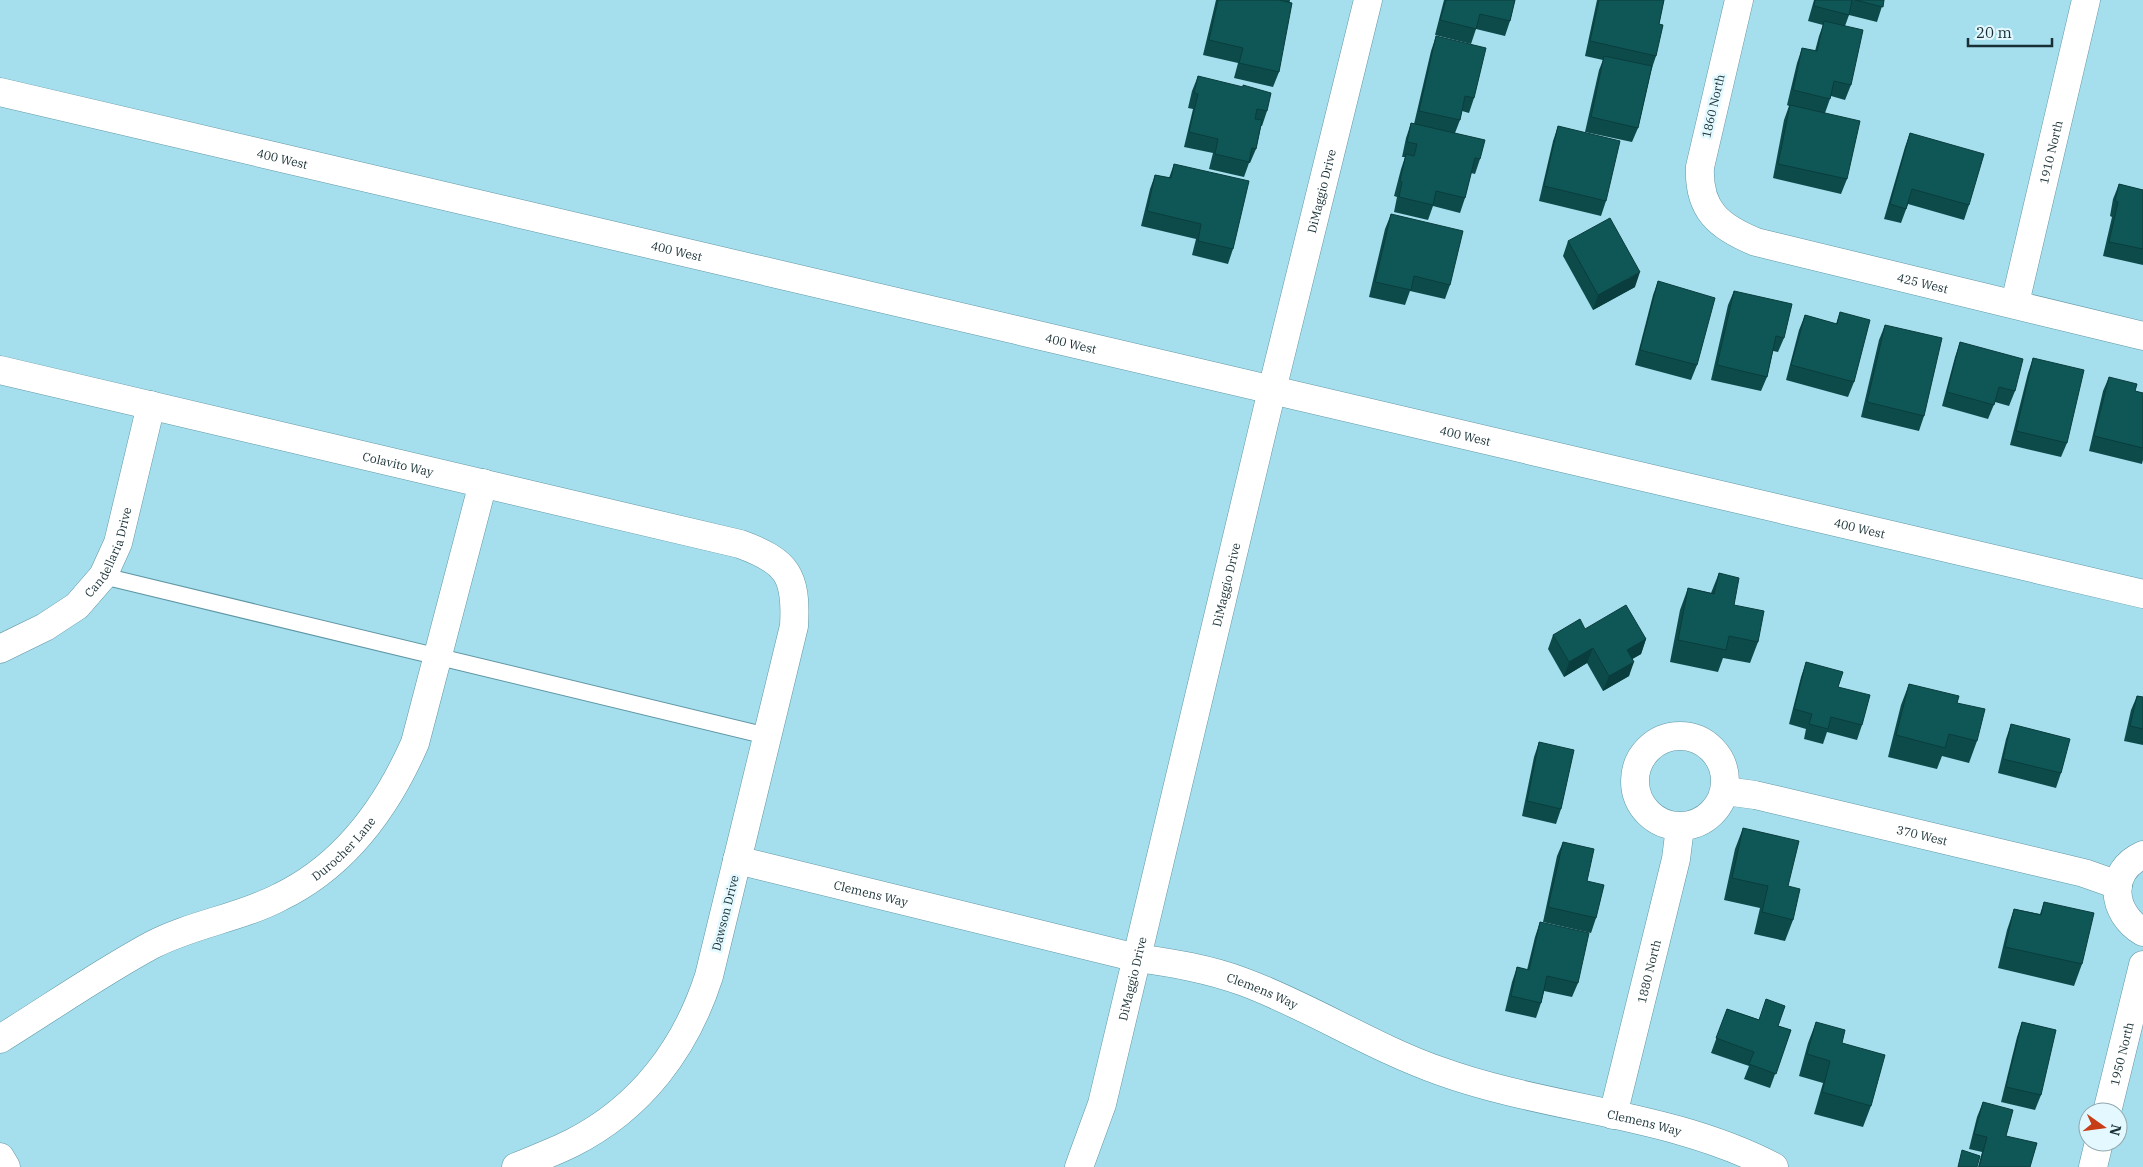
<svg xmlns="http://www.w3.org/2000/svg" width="2143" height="1167" viewBox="0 0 2143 1167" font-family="'IBM Plex Serif',serif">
<rect width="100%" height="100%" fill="#a5deed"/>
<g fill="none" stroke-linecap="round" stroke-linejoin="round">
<g stroke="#6097a5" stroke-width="18">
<path id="service" d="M 103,576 L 767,736"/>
</g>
<g stroke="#6097a5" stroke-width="29">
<g id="minor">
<path id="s1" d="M 1739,0 L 1700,167 C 1698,210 1719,227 1756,242 L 2143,336"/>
<path id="s2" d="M 2015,303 L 2086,0"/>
<path id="s3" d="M 0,370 L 740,544 C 787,561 797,575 794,626 L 709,976 C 686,1048 641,1108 572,1143 C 554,1152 535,1159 516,1167"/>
<path id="s4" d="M 0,649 L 45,627 L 77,606 L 103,576 L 118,543 L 151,405"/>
<circle cx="1680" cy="781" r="45"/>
<path id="s5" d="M 1725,791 L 1755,795 L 2084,873 L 2118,885"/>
<path d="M 2143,855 C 2107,871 2111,913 2143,932"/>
<path id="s6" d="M 737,860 L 1137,958 C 1173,963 1209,969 1244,982 C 1311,1007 1372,1047 1440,1071 C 1548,1110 1671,1113 1774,1167"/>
<path id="s7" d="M 0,1039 C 50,1008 100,973 152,945 C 192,924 240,918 280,897 C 344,866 387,807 415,743 L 483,483"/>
<path id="s8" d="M 2107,1112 L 2143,965"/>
<path id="s9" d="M 1613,1115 L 1676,859 L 1680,827"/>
<path d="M 0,1157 L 6,1167"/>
<path id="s10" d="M 1079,1167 L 1102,1104 L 1272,390 L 1368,0"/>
<path d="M 2093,1167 L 2099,1142"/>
</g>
</g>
<g stroke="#6097a5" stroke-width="29">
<g id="tertiary">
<path id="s11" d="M 0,92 L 2143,594"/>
</g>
</g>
<use href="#service" stroke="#fff" stroke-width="16"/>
<use href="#minor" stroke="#fff" stroke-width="28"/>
<use href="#tertiary" stroke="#fff" stroke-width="28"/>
</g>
<g fill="#0d4b4b">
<path d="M 1216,0 L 1290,0 L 1279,72 L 1273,87 L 1234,78 L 1238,63 L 1203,55 Z"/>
<path d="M 1444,0 L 1515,0 L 1510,21 L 1505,36 L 1476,29 L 1471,44 L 1435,35 Z"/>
<path d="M 1597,0 L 1664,0 L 1659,24 L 1656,56 L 1651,71 L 1638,128 L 1632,142 L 1585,132 L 1599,70 L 1603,60 L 1585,56 Z"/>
<path d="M 1814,0 L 1884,0 L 1877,22 L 1849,15 L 1845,26 L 1851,85 L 1845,100 L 1831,96 L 1825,113 L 1847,179 L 1841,194 L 1773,178 L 1784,120 L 1789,106 L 1787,105 L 1797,63 L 1802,48 L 1815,51 L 1819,36 L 1823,25 L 1808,21 Z"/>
<path d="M 1436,36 L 1474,98 L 1469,113 L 1462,111 L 1460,120 L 1455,133 L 1480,159 L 1475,174 L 1471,173 L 1465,198 L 1460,213 L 1433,206 L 1428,220 L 1394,212 L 1397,197 L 1394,196 L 1401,169 L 1405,157 L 1402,157 L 1406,138 L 1411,123 L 1414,124 L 1431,51 Z"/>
<path d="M 1198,76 L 1267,111 L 1262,126 L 1261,126 L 1256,149 L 1250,163 L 1249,163 L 1244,177 L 1209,169 L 1213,153 L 1184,147 L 1193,109 L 1188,108 L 1192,91 Z"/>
<path d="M 1558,126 L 1606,201 L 1601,216 L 1539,201 L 1553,141 Z"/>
<path d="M 1910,133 L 1969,205 L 1964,220 L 1908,204 L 1901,223 L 1884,219 L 1905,147 Z"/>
<path d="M 1174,164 L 1233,249 L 1228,264 L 1192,255 L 1196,239 L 1141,226 L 1150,189 L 1155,175 L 1169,178 Z"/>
<path d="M 2119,184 L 2143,190 L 2143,265 L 2103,256 L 2112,217 L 2110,216 L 2113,199 Z"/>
<path d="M 1391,214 L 1450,285 L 1445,299 L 1410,291 L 1405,305 L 1369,297 L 1385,229 Z"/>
<path d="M 1568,241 L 1635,287 L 1593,310 L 1563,256 Z"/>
<path d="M 1658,281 L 1697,365 L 1691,380 L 1635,365 L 1653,295 Z"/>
<path d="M 1734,291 L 1784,338 L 1778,352 L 1773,351 L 1767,377 L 1761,391 L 1711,380 L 1728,305 Z"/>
<path d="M 1840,312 L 1854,382 L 1848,397 L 1786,380 L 1799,330 L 1805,315 L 1836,324 Z"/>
<path d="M 1885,325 L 1924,416 L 1919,431 L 1861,417 L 1879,340 Z"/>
<path d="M 1960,342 L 2015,391 L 2009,406 L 1995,402 L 1988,419 L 1942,406 L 1955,357 Z"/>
<path d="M 2033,358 L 2067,443 L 2061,457 L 2010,445 L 2028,373 Z"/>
<path d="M 2109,377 L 2135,391 L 2143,393 L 2143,460 L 2142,464 L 2089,451 L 2103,391 Z"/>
<path d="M 1719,573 L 1734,605 L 1758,642 L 1750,663 L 1723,658 L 1718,672 L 1670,662 L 1680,610 L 1688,588 L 1711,593 Z"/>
<path d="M 1585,629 L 1646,639 L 1641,654 L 1632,659 L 1629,676 L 1603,691 L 1587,663 L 1564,677 L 1548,649 L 1553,635 Z"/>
<path d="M 1806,662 L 1838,687 L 1862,725 L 1857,740 L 1827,732 L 1823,744 L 1804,739 L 1806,729 L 1789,724 L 1801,677 Z"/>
<path d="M 1909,684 L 1957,703 L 1977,741 L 1969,763 L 1942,756 L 1937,769 L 1888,757 L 1901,705 Z"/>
<path d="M 2137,696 L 2143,697 L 2143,745 L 2124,741 L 2131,710 Z"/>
<path d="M 2011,724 L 2061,773 L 2056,788 L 1998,773 L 2006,739 Z"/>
<path d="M 1539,742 L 1561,809 L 1556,824 L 1522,816 L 1534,757 Z"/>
<path d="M 1743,828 L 1793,920 L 1785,941 L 1754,934 L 1760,908 L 1724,900 L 1735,849 Z"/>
<path d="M 1563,842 L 1587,881 L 1596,918 L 1591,933 L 1543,922 L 1557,856 Z"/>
<path d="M 2044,902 L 2082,964 L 2074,986 L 1998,968 L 2007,930 L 2014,909 L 2040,914 Z"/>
<path d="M 1540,922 L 1578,983 L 1572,997 L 1544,991 L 1541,1003 L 1536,1018 L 1505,1011 L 1512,982 L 1517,967 L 1527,970 L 1535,937 Z"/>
<path d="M 1727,1009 L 1791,1030 L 1770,1088 L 1744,1079 L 1749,1066 L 1711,1053 Z"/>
<path d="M 1816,1022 L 1842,1043 L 1871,1106 L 1863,1127 L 1814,1114 L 1823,1083 L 1799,1076 L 1808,1043 Z"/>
<path d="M 2022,1022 L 2041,1095 L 2035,1110 L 2001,1102 L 2017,1037 Z"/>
<path d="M 1983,1102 L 2006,1136 L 2030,1167 L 1978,1167 L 1982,1152 L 1969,1149 L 1977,1117 Z"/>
</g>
<g fill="#0a3d3d">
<path d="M 1640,272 L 1635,287 L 1593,310 L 1598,295 Z"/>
<path d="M 1646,639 L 1641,654 L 1622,665 L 1627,650 Z"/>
<path d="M 1593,648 L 1587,663 L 1564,677 L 1569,662 Z"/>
<path d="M 1634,662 L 1629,676 L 1603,691 L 1609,676 Z"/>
</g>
<g fill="#0f5757" stroke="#0a3d3d">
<path d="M 1218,0 L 1279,0 L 1292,3 L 1279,72 L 1239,63 L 1243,48 L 1209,40 Z"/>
<path d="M 1446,0 L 1515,0 L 1510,21 L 1480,14 L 1476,29 L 1440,20 Z"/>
<path d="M 1599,0 L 1664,0 L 1659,24 L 1663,25 L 1656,56 L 1590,41 Z"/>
<path d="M 1815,0 L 1852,0 L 1849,15 L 1814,6 Z"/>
<path d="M 1855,0 L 1884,0 L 1883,7 Z"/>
<path d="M 1824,21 L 1863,30 L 1851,85 L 1834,81 L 1830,99 L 1793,90 L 1802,48 L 1817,51 Z"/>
<path d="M 1436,36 L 1486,48 L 1474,98 L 1465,96 L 1460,120 L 1419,111 Z"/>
<path d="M 1604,56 L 1652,66 L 1638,128 L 1591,117 Z"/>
<path d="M 1198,76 L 1243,87 L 1243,85 L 1271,93 L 1267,111 L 1257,109 L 1255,119 L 1262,120 L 1256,149 L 1252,148 L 1249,162 L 1215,154 L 1218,139 L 1189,132 L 1198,94 L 1194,93 Z"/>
<path d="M 1790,105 L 1860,121 L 1847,179 L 1778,164 Z"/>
<path d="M 1411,123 L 1485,140 L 1480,159 L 1475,158 L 1465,198 L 1436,191 L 1433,205 L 1399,197 L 1402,182 L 1400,181 L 1406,154 L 1414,156 L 1417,144 L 1407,142 Z"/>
<path d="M 1558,126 L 1620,141 L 1606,201 L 1544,186 Z"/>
<path d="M 1910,133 L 1984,154 L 1969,205 L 1912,189 L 1906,209 L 1890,204 Z"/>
<path d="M 1174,164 L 1249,181 L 1233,249 L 1198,241 L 1201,224 L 1147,211 L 1155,175 L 1171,178 Z"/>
<path d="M 2119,184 L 2143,190 L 2143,249 L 2109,242 L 2118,202 L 2115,201 Z"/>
<path d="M 1391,214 L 1463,231 L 1450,285 L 1414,276 L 1411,290 L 1375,282 Z"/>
<path d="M 1610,218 L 1640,272 L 1598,295 L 1568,241 Z"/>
<path d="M 1658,281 L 1715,298 L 1697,365 L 1640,350 Z"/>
<path d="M 1734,291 L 1792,304 L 1784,338 L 1776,336 L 1767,377 L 1717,365 Z"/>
<path d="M 1840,312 L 1870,320 L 1854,382 L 1791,365 L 1805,315 L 1837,324 Z"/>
<path d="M 1885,325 L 1942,338 L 1924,416 L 1867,402 Z"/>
<path d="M 1960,342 L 2023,359 L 2015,391 L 1999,387 L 1994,405 L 1947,392 Z"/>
<path d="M 2033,358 L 2084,370 L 2067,443 L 2016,431 Z"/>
<path d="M 2109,377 L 2137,384 L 2135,391 L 2143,393 L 2143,448 L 2094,436 Z"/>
<path d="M 1719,573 L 1739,578 L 1734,605 L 1764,611 L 1758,642 L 1729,636 L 1726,650 L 1678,640 L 1688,588 L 1714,594 Z"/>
<path d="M 1626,605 L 1646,639 L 1627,650 L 1634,662 L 1609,676 L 1593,648 L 1569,662 L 1553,635 L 1580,619 L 1585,629 Z"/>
<path d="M 1806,662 L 1843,672 L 1838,687 L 1870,695 L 1862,725 L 1831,717 L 1828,729 L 1809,724 L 1812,714 L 1794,709 Z"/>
<path d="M 1909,684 L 1959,696 L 1957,703 L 1985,709 L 1977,741 L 1949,734 L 1945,748 L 1896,735 Z"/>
<path d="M 2137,696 L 2143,697 L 2143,729 L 2130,726 Z"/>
<path d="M 2011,724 L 2070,739 L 2061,773 L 2003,759 Z"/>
<path d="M 1539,742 L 1574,750 L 1561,809 L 1527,801 Z"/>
<path d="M 1743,828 L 1799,841 L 1788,886 L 1800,889 L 1793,920 L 1762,912 L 1768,886 L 1732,878 Z"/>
<path d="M 1563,842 L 1594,849 L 1587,881 L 1604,885 L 1596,918 L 1548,907 Z"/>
<path d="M 2044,902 L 2094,913 L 2082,964 L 2005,947 L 2014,909 L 2041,915 Z"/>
<path d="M 1540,922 L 1589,933 L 1578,983 L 1547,976 L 1541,1003 L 1511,996 L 1517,967 L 1529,970 Z"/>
<path d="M 1766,999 L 1785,1006 L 1778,1026 L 1791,1030 L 1776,1074 L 1749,1064 L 1754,1052 L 1716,1038 L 1727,1009 L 1759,1020 Z"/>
<path d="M 1816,1022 L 1845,1030 L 1842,1043 L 1885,1055 L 1871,1106 L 1822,1092 L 1830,1061 L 1807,1054 Z"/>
<path d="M 2022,1022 L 2056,1030 L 2041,1095 L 2006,1087 Z"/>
<path d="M 1983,1102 L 2013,1110 L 2006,1136 L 2037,1143 L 2030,1167 L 1979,1167 L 1987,1137 L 1974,1134 Z"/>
<path d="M 1962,1150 L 1980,1156 L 1977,1167 L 1958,1167 Z"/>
</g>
<g text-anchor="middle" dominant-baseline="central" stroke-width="5" stroke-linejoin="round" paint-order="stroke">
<g font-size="12" fill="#183035" stroke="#e3f9ff">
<text transform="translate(1713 106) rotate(-77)">1860 North</text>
<text stroke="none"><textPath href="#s2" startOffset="155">1910 North</textPath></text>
<text stroke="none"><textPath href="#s11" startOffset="290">400 West</textPath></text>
<text stroke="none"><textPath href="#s10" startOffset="1006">DiMaggio Drive</textPath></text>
<text stroke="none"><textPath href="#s11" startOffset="695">400 West</textPath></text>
<text stroke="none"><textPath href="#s1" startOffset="445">425 West</textPath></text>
<text stroke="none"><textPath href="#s11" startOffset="1100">400 West</textPath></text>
<text stroke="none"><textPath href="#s11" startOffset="1505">400 West</textPath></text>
<text stroke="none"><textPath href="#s3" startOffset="409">Colavito Way</textPath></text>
<text stroke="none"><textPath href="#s11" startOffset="1910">400 West</textPath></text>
<text stroke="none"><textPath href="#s4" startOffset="152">Candellaria Drive</textPath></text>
<text stroke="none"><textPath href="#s10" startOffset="601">DiMaggio Drive</textPath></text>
<text stroke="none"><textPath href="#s5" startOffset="202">370 West</textPath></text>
<text stroke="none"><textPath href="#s7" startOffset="396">Durocher Lane</textPath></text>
<text stroke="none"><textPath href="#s6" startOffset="138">Clemens Way</textPath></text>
<text transform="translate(725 913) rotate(-76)">Dawson Drive</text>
<text stroke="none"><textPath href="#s9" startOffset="148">1880 North</textPath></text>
<text stroke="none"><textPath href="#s10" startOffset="196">DiMaggio Drive</textPath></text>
<text stroke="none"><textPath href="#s6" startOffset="542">Clemens Way</textPath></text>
<text stroke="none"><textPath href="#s8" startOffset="60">1950 North</textPath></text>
<text stroke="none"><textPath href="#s6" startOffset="948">Clemens Way</textPath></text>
</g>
</g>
<g transform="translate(2103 1127) rotate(104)"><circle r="24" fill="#e3f9ff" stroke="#92a9ae"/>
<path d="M0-4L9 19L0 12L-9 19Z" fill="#c63d16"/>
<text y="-8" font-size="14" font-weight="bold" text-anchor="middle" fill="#183035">N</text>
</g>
<path d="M1968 38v8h84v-8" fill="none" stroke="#183035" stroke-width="2.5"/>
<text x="1976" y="38" font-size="15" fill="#183035" stroke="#e3f9ff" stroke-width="4" paint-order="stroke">20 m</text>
</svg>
